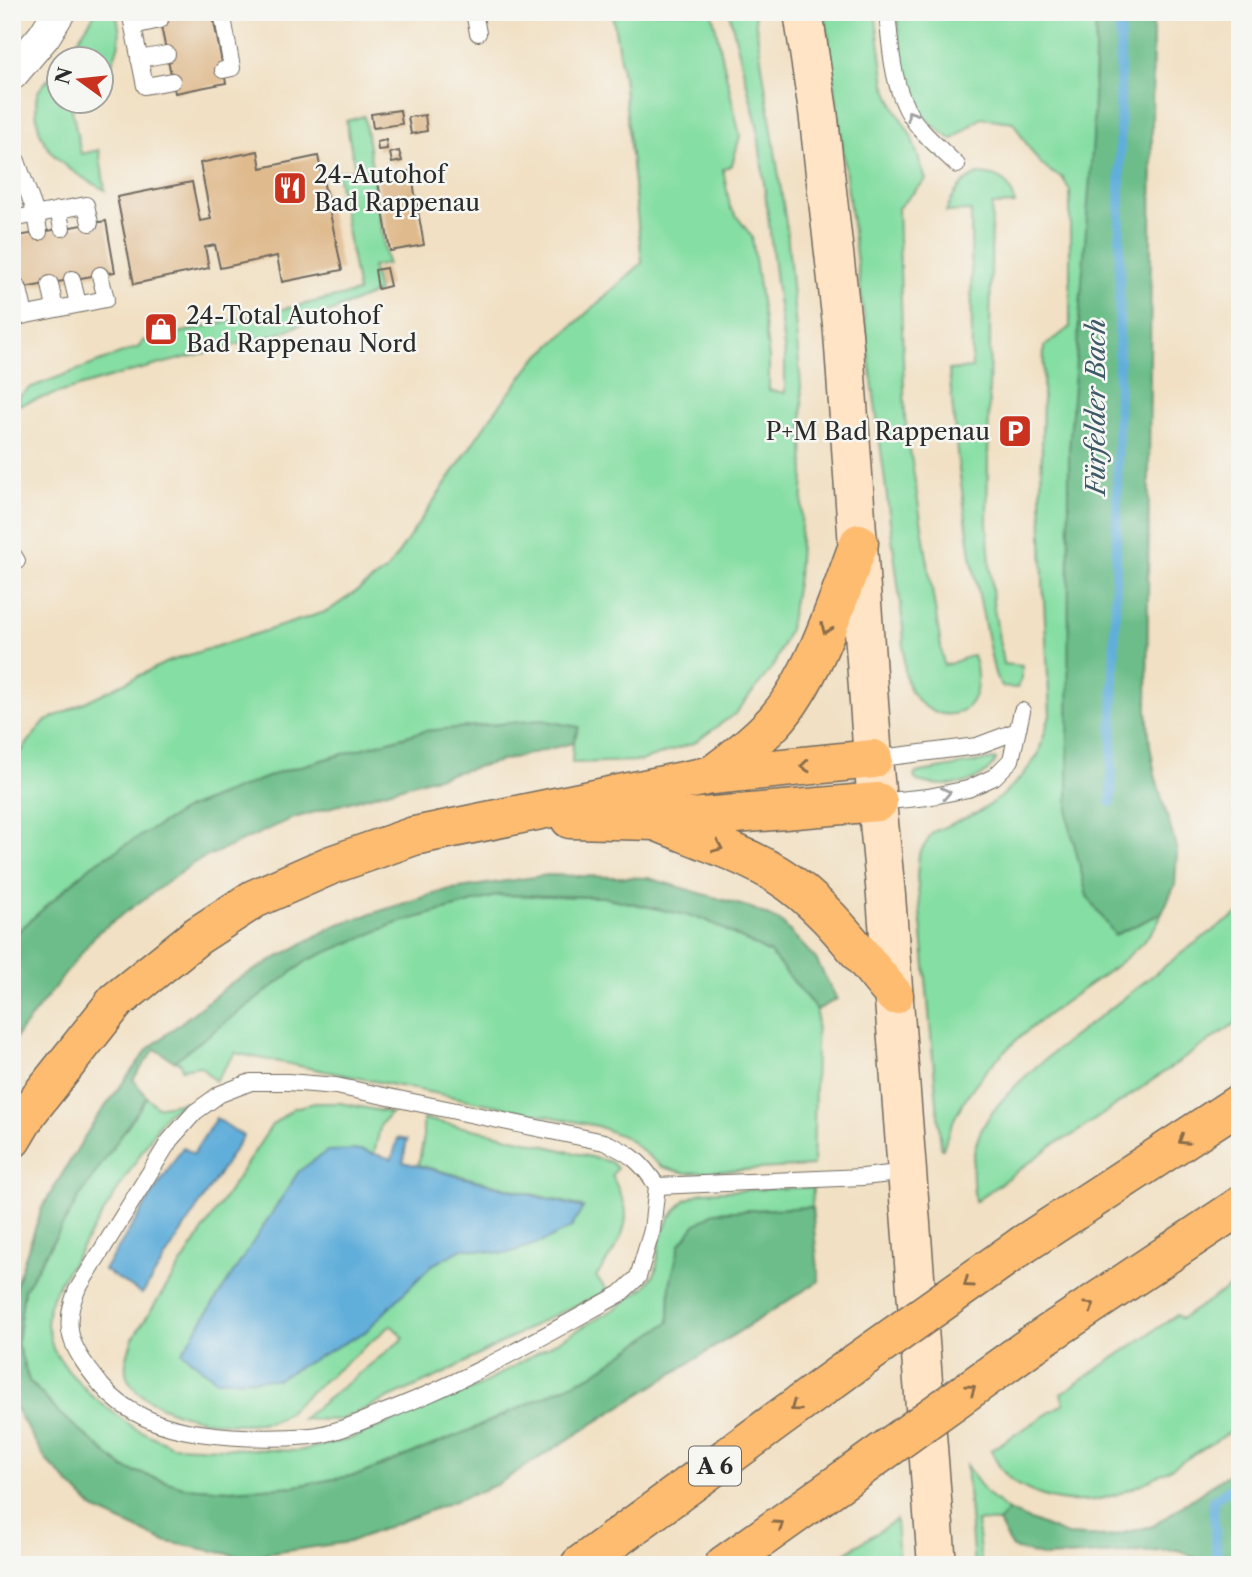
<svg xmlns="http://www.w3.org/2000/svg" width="1252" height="1577" viewBox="0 0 1252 1577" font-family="'Libre Caslon Text',serif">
<rect width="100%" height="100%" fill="#f6f6f2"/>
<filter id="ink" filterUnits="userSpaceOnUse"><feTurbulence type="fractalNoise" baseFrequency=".0143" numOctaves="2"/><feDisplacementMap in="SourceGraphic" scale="14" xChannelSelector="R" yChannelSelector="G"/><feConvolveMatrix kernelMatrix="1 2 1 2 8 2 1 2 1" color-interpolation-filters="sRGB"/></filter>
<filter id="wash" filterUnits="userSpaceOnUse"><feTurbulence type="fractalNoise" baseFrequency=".00686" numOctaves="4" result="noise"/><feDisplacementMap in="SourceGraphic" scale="28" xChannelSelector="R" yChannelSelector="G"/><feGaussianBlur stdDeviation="1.57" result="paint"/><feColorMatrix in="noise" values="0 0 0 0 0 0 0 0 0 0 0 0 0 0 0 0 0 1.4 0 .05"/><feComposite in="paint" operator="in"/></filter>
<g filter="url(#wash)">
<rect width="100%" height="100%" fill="#f1e0c3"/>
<g fill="#85dea3" stroke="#588467" stroke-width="2">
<path d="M 96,12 L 116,13 C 122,36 121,43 111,65 L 102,67 L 102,60 L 65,59 Z"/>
<path d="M 612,12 L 712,12 L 740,136 L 732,165 L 723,169 L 730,207 L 752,237 L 769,358 L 769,390 L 785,393 L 785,356 L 757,125 L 729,12 L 754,12 L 787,230 L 802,397 L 804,474 L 798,577 L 789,629 L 774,665 L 736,713 L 694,743 L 641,761 L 572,763 L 573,743 L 578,727 L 424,731 L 280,772 L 186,809 L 92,865 L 12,937 L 12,763 L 44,722 L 167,662 L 328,611 L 387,570 L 490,418 L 534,361 L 642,263 L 623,77 Z"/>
<path d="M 825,12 L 875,12 L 885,84 L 896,110 L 911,136 L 926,180 L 898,208 L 905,418 L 944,666 L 973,655 C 995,726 924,731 907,682 C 902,666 905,646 903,629 C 899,585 892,541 887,497 C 866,336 846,174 825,12 Z"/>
<path d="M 897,12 L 1096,12 L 1093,138 L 1114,934 L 1162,913 C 1150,945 1109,971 1082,990 C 1024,1030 962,1078 943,1149 L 941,1149 L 917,876 L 919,854 L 933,832 L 979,812 L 1001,797 L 1023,775 L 1038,755 L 1050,715 L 1043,582 L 1041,492 L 1044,347 L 1070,327 L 1070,191 L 1062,177 C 1038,170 1026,142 1013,122 L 981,118 L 952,140 C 939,130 925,120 915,106 C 901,84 899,38 897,12 Z"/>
<path d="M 59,67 L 60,102 L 77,102 L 71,104 L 81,154 L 99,150 L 105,190 C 75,174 42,157 37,119 C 36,111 35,99 38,92 C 43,83 54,75 59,67 Z"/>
<path d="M 364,116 L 387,264 L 372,267 L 378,292 L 278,334 L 122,374 L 18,405 L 18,397 L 32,387 L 139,347 L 143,341 L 358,292 L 337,172 L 355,169 L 346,121 Z"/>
<path d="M 978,174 C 1000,175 1011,182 1015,204 L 992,205 L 987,523 L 993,602 L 1003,664 L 1022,666 L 1022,678 L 1017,688 L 1003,687 L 996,677 L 993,666 L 971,555 L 958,462 L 949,370 L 972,368 L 971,211 L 946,212 C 952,195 961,180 978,174 Z"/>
<path d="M 994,759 L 996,760 C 980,788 944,788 917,781 L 914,777 L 916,773 Z"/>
<path d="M 499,895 L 603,897 L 704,919 L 770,953 L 817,1010 L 813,1166 L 686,1173 L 662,1167 L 627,1138 L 597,1126 L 235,1053 L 215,1081 L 200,1066 L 182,1069 L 181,1063 L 174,1061 L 308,960 L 394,924 Z"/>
<path d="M 1240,913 L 1240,1020 L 1071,1136 L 1057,1142 L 975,1202 C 972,1178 970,1156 980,1133 C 999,1088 1075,1036 1115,1005 C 1156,973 1196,940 1240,913 Z"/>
<path d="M 147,1097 L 157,1107 L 184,1102 L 165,1115 L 60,1282 L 49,1305 L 47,1325 L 53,1349 L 69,1372 L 93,1397 L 134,1428 L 172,1446 L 298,1451 L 347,1440 L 477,1387 L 618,1307 L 646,1286 L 656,1271 L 660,1239 L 669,1218 L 685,1200 L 703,1192 L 813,1187 L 812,1207 L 715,1212 L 670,1284 L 669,1322 L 592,1375 L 468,1431 L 361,1474 L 296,1486 L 230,1490 L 183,1487 L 124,1468 L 59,1413 L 29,1381 L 17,1343 L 24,1290 L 80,1196 Z"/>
<path d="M 315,1103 L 340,1103 L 391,1113 L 381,1124 L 374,1154 L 361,1150 L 365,1332 L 432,1265 L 463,1248 L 505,1254 L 583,1207 L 418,1165 L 423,1142 L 423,1119 L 497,1134 L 611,1162 L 617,1168 L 612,1175 C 616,1185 622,1196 625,1206 C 631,1231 609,1258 596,1277 L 608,1291 L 550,1317 L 443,1374 L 340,1420 L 302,1419 L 404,1338 L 391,1325 C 363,1348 336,1371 308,1394 C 300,1401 289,1413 279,1418 C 244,1434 145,1416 128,1379 C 122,1366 129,1351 133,1338 L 272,1125 L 294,1108 Z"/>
<path d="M 1240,1280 L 1240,1426 C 1222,1438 1203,1448 1185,1460 C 1140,1487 1093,1514 1040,1495 C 1013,1485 1002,1476 991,1450 L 1064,1403 L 1061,1394 L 1177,1315 L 1181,1319 Z"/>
<path d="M 966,1465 L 986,1493 L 1008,1511 L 999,1522 L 977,1521 L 981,1565 L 974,1565 Z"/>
<path d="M 896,1520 L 899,1565 L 827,1565 Z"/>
</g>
<g fill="#6cbd89" stroke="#4c745a" stroke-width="2">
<path d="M 1096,12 L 1153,12 L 1147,710 L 1150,745 L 1155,775 L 1177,850 L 1175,885 L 1162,913 L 1115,935 L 1087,896 L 1068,819 L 1069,450 L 1093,138 Z"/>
<path d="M 541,720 L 579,727 L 573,743 L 429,779 L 291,819 L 195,862 L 97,933 L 12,1042 L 12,937 L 92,865 L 186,809 L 280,772 L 424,731 Z"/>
<path d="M 548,875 L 648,878 L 751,908 L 780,921 L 816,959 L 837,999 L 817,1010 L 770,953 L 704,919 L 603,897 L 499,895 L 394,924 L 308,960 L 174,1061 L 155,1049 L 133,1079 L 147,1097 L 80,1196 L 24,1290 L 17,1343 L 29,1381 L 59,1413 L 124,1468 L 183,1487 L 230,1490 L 296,1486 L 361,1474 L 468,1431 L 592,1375 L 669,1322 L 670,1284 L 680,1244 L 695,1225 L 715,1212 L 812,1207 L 819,1281 L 496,1485 L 349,1542 L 244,1557 L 163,1541 L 94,1509 L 46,1460 L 12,1402 L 12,1296 L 42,1208 L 93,1123 L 148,1049 L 231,983 L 336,925 L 446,890 Z"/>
<path d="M 1240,1466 L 1240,1502 L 1233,1513 L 1236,1565 L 1196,1565 L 1195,1558 L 1179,1550 L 1045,1557 L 1012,1548 L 999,1522 L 1008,1511 L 1067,1535 L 1107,1537 L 1153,1526 Z"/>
</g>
<g fill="#61aeda" stroke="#466c82" stroke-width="2">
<path d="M 216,1118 L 243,1136 L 142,1294 L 104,1270 L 183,1147 L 193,1154 Z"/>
<path d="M 398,1138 L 407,1140 L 403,1162 L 583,1208 L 571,1228 L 542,1242 L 505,1254 L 464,1248 L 432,1265 L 365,1332 L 277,1379 L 216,1380 L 182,1352 L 299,1171 L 327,1151 L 361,1150 L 392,1159 Z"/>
</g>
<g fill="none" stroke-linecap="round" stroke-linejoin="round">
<g stroke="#61aeda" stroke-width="10">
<path d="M 1111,802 C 1118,538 1121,276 1120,12"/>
<path d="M 1217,1565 L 1213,1500 L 1240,1482"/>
</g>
</g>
<g id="blocks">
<g fill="#dfba8d">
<path d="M 158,12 L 212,12 L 226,83 L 175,93 Z"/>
<path d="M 400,110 L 402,124 L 373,128 L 371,114 Z"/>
<path d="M 425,115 L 427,131 L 411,134 L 408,117 Z"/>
<path d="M 386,140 L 387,149 L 378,150 L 377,142 Z"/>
<path d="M 258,151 L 261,168 L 318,156 L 342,270 L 282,282 L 277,256 L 220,268 L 215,245 L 205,247 L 209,268 L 134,284 L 117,197 L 192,182 L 200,221 L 211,219 L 200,163 Z"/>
<path d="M 399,151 L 402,161 L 392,163 L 390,153 Z"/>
<path d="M 411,171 L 424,245 L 390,251 L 377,177 Z"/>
<path d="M 106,221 L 115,272 L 12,290 L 12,237 Z"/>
<path d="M 386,268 L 390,286 L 378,289 L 375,270 Z"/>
</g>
</g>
</g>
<g filter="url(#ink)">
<use href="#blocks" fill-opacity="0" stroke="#706a60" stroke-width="2"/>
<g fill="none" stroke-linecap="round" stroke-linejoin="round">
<g stroke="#706a60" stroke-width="18">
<g id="lane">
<path d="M 130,12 L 145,86 L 172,81"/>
<path d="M 222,12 L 232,68 L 223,70"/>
<path d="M 474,12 L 478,33"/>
<path d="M 887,12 C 890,41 892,77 904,103 C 914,128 938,146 957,165"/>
<path d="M 133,26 L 160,20"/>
<path d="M 139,59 L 167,54"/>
<path d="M 12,158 L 17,161 L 36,214 L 39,232"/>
<path d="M 58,210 L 62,228"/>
<path d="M 12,219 L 86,205 L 90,223"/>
<path d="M 72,279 L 78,304"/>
<path d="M 50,284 L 55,309"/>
<path d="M 19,289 L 25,315"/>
<path d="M 12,318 L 106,299 L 100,275"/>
<path d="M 12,553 L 17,561"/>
<path d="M 873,759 L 977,746 L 1017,731"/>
<path d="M 878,802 L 928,797 L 968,789 L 994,777 L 1011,760 L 1022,711"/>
<path d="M 657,1186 L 652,1230 L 638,1277 L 620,1294 C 542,1337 461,1384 377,1415 C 357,1423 333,1434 311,1436 C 276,1439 235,1438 199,1433 C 163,1428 125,1414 101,1385 C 75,1352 59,1332 77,1290 L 170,1140 L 195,1112 L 220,1094 L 251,1082 L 288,1082 L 336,1086 L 604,1142 C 631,1153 642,1163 657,1186 L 863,1177 L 907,1172"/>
</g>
</g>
<g stroke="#706a60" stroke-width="34">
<path id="street" d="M 12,74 L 44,36 L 59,12"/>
</g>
<g stroke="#706a60" stroke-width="41">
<path id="secondary" d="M 803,12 L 818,111 L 843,333 L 873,759 L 886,896 L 937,1565"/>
</g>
<g stroke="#706a60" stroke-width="41">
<g id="highway">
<path d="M 712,775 C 734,759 755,742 774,722 C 814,678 838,599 859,543"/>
<path d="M 570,819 L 655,821 L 878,802"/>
<path d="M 660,823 C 699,839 742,853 778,875 C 825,904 859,954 894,995"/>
<path d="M 12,1139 L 28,1112 L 116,1001 L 197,936 L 254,899 L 331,865 L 414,836 L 712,775 L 873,759"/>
<path d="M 1024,1244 L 1240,1103"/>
<path d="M 1033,1344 L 1240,1206"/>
<path d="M 580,1565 L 850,1367"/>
<path d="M 724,1565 L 856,1471"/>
</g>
</g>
<use href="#lane" stroke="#fff" stroke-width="16"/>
<use href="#street" stroke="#fff" stroke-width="32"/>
<use href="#secondary" stroke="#ffe4c6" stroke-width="38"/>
<use href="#highway" stroke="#febc70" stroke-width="38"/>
<g stroke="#706a60" stroke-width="41" stroke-linecap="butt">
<g id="highway-bridge">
<path d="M 850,1367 L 1024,1244"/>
<path d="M 856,1471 L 1033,1344"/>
</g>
</g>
<use href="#highway-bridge" stroke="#febc70" stroke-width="38"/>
</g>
<defs><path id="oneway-chevron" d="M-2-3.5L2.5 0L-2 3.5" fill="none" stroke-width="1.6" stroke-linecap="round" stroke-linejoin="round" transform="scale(1.75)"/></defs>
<g stroke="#a0a0a0">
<use href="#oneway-chevron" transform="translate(911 115) rotate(-123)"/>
<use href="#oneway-chevron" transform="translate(946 793) rotate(-12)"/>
</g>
<g stroke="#8a6c4a">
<use href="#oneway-chevron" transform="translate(826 629) rotate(113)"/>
<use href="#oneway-chevron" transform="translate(805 766) rotate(174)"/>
<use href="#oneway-chevron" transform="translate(718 847) rotate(23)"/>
<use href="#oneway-chevron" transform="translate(1183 1140) rotate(147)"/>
<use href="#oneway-chevron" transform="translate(968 1283) rotate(145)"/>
<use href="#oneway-chevron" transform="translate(1090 1306) rotate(-34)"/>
<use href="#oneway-chevron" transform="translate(971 1389) rotate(-36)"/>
<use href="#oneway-chevron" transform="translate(795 1407) rotate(144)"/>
<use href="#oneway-chevron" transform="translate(779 1525) rotate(-35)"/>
</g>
</g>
<defs>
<g id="restaurant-square" transform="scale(1.75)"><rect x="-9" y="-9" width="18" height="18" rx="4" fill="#c8321e" stroke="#f6f6f2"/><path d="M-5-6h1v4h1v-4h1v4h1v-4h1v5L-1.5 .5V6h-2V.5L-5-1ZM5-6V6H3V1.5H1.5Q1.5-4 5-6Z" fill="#fff"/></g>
<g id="shop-square" transform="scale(1.75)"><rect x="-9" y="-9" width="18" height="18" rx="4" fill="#c8321e" stroke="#f6f6f2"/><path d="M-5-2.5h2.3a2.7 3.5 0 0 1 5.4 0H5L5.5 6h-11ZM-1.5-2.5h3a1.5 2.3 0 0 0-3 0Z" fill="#fff"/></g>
<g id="parking-square" transform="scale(1.75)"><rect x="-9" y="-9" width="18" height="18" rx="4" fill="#c8321e" stroke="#f6f6f2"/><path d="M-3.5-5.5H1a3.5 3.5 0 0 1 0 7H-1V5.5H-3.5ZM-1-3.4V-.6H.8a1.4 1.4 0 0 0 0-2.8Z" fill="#fff"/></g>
</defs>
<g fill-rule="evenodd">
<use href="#restaurant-square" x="290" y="188"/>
<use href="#shop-square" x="161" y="329"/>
<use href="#parking-square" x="1015" y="431"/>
</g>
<g text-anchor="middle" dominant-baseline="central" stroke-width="5" stroke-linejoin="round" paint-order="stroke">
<rect fill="#f6f6f2" stroke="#686867" stroke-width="2" x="689" y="1446.5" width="52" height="39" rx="5"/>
<g font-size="23" font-weight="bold" fill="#2b2b2b">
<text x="715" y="1466">A 6</text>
</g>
<g font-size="24" fill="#2b2b2b" stroke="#f6f6f2" text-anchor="start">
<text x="314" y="174">24-Autohof<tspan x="314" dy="28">Bad Rappenau</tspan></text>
<text x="186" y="315">24-Total Autohof<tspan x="186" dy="28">Bad Rappenau Nord</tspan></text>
<text x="990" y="431" text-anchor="end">P+M Bad Rappenau</text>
</g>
<g font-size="26" font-style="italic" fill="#3e5968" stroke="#f6f6f2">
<text transform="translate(1096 407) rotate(-90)">Fürfelder Bach</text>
</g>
</g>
<rect width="1252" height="1577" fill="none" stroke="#f6f6f2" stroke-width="42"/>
<g transform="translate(80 80) rotate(285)"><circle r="33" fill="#f6f6f2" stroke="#a5a5a2" stroke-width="2"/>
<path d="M0-5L12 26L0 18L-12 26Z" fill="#c8321e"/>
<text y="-10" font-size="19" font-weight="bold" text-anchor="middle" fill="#2b2b2b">N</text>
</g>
</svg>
